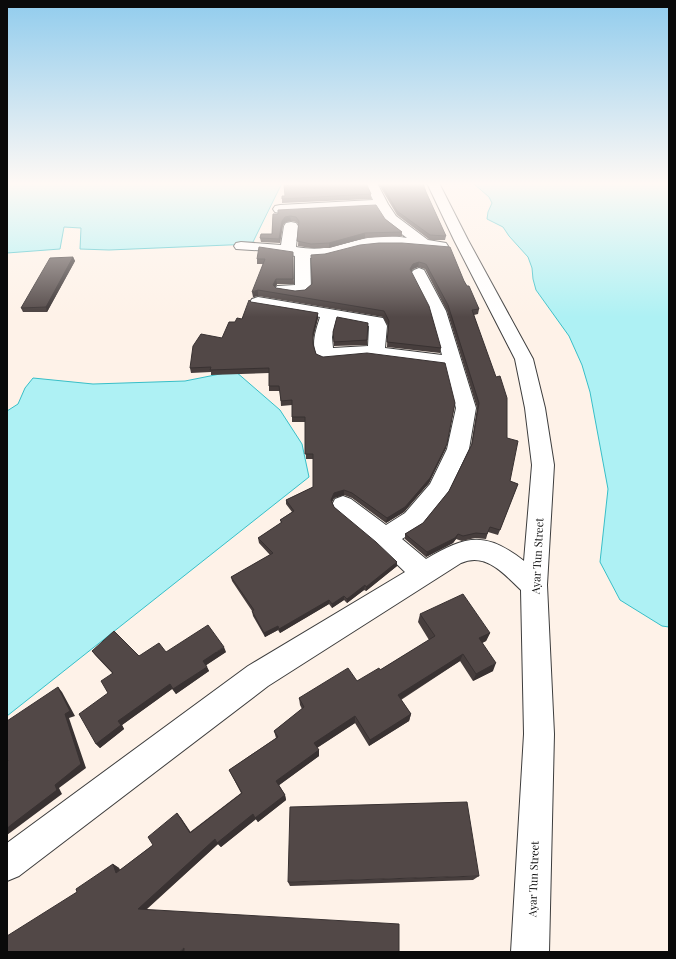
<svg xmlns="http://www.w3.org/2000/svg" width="676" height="959" viewBox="0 0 676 959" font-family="'Playfair Display',serif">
<rect width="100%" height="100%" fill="#fef2e8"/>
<g fill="#aef1f4" stroke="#38bfc8">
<path d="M 7,183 L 282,183 L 252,244 L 109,250 L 80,249 L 81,228 L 64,227 L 60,249 L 7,253 Z"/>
<path d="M 473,183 L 669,183 L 669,627 L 662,626 L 620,600 L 600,562 L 608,489 L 590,392 L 582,365 L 569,336 L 536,290 L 533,279 L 532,268 L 528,257 L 509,236 L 503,227 L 487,219 L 488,212 L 492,203 L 489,197 Z"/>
<path d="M 235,371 L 280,410 L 302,444 L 309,477 L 7,716 L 7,411 L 18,404 L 25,388 L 33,378 L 93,384 L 185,381 Z"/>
</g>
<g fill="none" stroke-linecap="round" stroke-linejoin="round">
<g stroke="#3d3d3d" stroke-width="2">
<g id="minor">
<path d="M 365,183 L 377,183 L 388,204 L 396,216 L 428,240 L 446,243 L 448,246 L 446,249 C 431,253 413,246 397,245 C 388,245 376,246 367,247 C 347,250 330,259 310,258 L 311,288 C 304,298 288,295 277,292 L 275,289 L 277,286 L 295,285 L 295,256 L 270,251 L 236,249 L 234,246 L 236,243 L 241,242 L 281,245 L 284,226 L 286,223 L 291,222 L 296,223 L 298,226 L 296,247 C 325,252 335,245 363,239 C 377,236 393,236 407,238 L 386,222 L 377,208 L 280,213 L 275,212 L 273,209 L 275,206 L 280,205 L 373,200 Z"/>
<path d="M 427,183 L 439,183 L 468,240 L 533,359 L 545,408 L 554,465 L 547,585 L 554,734 L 549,952 L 511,952 L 524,734 L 521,590 C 504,574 486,552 461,563 L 268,686 L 19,876 L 7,881 L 7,843 L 248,666 L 405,572 L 377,545 L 335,511 L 332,505 L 335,499 L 343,496 L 351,499 L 386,525 L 405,513 L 430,484 L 447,449 L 456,408 L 445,367 L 367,356 L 324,360 L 318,358 C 310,346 316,330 320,317 L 252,305 L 250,302 L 252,299 L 258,297 L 383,318 L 387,326 L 385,348 L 442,355 L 430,311 L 411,273 L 414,270 L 419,268 L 424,270 L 446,311 L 476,408 L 469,449 L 447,495 L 421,527 L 402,539 L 426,559 C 465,536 485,530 524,561 L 532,465 L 525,408 L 515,359 L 454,240 ZM 336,320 L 369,326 L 368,346 L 333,348 L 332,337 Z"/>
</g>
</g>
<use href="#minor" fill="#fff" fill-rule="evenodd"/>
</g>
<g fill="#473e3d">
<path d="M 293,183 L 366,183 L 371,194 L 371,199 L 282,203 L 282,196 L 285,196 L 293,185 Z"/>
<path d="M 378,183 L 423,183 L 426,192 L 446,236 L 445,240 L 430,240 L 397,215 Z"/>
<path d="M 273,214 L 385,219 L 402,232 L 402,236 L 365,238 L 329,248 L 311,248 L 298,246 L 299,225 L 296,222 L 291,221 L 286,222 L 283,225 L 280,243 L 261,242 L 260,238 L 272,234 Z"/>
<path d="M 379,243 L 464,281 L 479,309 L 478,314 L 474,315 L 507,438 L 510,481 L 518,484 L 498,535 L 488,532 L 486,539 L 475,538 L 462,541 L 456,539 L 453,543 L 426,557 L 405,539 L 405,534 L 423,523 L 449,491 L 471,446 L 477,408 L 447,311 L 425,269 L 418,267 L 413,269 L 411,271 L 441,348 L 440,353 L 387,347 L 388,326 L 383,317 L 258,296 L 253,297 L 263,264 L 257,264 L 257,259 L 293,252 L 294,284 L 277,284 L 275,287 L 276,288 L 295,291 L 305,290 L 312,284 L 325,254 Z"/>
<path d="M 73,257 L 75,261 L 47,312 L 23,312 L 21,308 Z"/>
<path d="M 251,302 L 318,313 L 318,318 L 313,338 L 313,344 L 316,354 L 446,448 L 429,483 L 404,512 L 386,523 L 352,498 L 344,495 L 334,498 L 332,502 L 334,507 L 397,566 L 366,591 L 364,590 L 347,603 L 344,600 L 332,608 L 329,604 L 280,633 L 278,630 L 265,637 L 253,616 L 252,611 L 232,581 L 231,577 L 270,555 L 259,543 L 258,538 L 281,523 L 280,520 L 292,512 L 286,504 L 286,500 L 313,487 L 313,459 L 306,459 L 305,422 L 292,422 L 292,405 L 281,406 L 280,391 L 269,391 L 269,373 L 211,375 L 211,372 L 191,373 L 190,368 L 222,338 L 235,322 L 242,319 Z"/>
<path d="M 368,323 L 367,345 L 334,346 L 333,332 Z"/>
<path d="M 420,614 L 490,633 L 486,641 L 482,643 L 493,671 L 473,681 L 460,661 L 401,700 L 411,714 L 409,721 L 369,746 L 355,723 L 317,748 L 319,750 L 319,756 L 279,785 L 285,795 L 286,800 L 258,822 L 256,819 L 221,847 L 218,844 L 146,910 L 7,952 L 77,892 L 113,864 L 119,868 L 120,870 L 153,845 L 177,813 L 181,818 L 190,832 L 241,793 L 229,770 L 276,738 L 274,731 L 302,709 L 300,705 L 299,698 L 357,681 L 380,670 L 429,640 L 418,622 Z"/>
<path d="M 92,651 L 139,656 L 166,652 L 226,652 L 206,665 L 209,671 L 176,694 L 172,689 L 122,725 L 124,729 L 100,748 L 96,744 L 108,693 L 112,673 L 95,655 Z"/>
<path d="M 479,876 L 473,880 L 290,886 L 288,882 Z"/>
</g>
<g fill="#393232">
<path d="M 290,216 L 291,221 L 286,222 L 283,225 L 280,243 L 279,239 L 282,221 L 285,217 Z"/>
<path d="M 365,233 L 365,238 L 329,248 L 329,243 Z"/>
<path d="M 73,257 L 75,261 L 47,312 L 46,307 Z"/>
<path d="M 419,262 L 418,267 L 413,269 L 410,274 L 410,269 L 413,264 Z"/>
<path d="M 276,279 L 277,284 L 274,290 L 273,285 Z"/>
<path d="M 258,290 L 258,296 L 253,297 L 252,292 Z"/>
<path d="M 318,313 L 318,318 L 313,338 L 313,333 Z"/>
<path d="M 455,403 L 446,448 L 429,483 L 404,512 L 386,523 L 387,518 Z"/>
<path d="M 344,490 L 344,495 L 334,498 L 331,504 L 331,500 L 334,493 Z"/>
<path d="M 458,534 L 456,539 L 453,543 L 426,557 L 427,552 Z"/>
<path d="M 397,562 L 397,566 L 366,591 L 366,587 Z"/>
<path d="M 365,585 L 364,590 L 347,603 L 347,599 Z"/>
<path d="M 344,596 L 344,600 L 332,608 L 332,604 Z"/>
<path d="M 329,600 L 329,604 L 280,633 L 279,629 Z"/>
<path d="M 278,626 L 278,630 L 265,637 L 264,633 Z"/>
<path d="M 490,633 L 486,641 L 476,646 L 479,638 Z"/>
<path d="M 224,647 L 226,652 L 205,666 L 203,661 Z"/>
<path d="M 463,654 L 460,661 L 396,702 L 398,695 Z"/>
<path d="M 496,663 L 493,671 L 473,681 L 476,674 Z"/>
<path d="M 207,667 L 209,671 L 176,694 L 173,689 Z"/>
<path d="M 170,684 L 172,689 L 122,725 L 124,729 L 100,748 L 96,744 L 118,721 Z"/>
<path d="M 58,687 L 62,692 L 75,716 L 69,718 L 86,768 L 59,788 L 62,794 L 7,835 L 7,828 L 55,785 Z"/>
<path d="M 411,714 L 409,721 L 369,746 L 370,740 Z"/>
<path d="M 355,716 L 355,723 L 315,749 L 314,743 Z"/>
<path d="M 319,750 L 319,756 L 278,786 L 276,781 Z"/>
<path d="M 285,795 L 286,800 L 258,822 L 255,818 Z"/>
<path d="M 177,813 L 181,818 L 194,837 L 190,833 Z"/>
<path d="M 253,814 L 256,819 L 221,847 L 218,844 L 143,912 L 138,909 L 215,839 Z"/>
<path d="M 113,864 L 119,868 L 122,876 L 116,873 Z"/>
<path d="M 184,948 L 185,952 L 179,952 Z"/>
</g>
<g fill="#524847" stroke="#393232">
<path d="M 294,183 L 366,183 L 371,194 L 282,199 L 282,196 L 285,196 L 284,185 L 294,185 Z"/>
<path d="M 381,183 L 423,183 L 426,192 L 446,236 L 430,235 L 397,211 Z"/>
<path d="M 376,205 L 385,219 L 402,232 L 365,233 L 329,243 L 311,244 L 297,241 L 299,221 L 296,217 L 290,216 L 285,217 L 282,221 L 279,239 L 260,238 L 261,234 L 272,234 L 273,214 L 278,214 L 278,210 Z"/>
<path d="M 379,243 L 402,243 L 450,247 L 464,281 L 467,286 L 469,286 L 479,309 L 472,310 L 496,377 L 500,376 L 507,398 L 507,438 L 518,441 L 510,481 L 518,484 L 500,530 L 490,527 L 487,534 L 476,533 L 463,536 L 458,534 L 455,538 L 427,552 L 405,534 L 423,523 L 449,491 L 472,444 L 479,403 L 448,305 L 426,264 L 419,262 L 413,264 L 410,269 L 429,306 L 441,348 L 387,342 L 389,321 L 384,311 L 258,290 L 252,292 L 265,259 L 257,259 L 259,247 L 293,252 L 293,279 L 276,279 L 273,285 L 276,288 L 295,291 L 305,290 L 312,284 L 311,255 L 325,254 L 360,245 Z"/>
<path d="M 73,257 L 46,307 L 21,308 L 50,258 Z"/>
<path d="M 249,300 L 251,302 L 318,313 L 313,333 L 313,344 L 316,354 L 323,357 L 367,353 L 445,363 L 455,403 L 447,444 L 430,478 L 405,507 L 387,518 L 352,493 L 344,490 L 334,493 L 331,500 L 334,507 L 376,542 L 397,562 L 366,587 L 365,585 L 347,599 L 344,596 L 332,604 L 329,600 L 279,629 L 278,626 L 264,633 L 252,611 L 254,610 L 231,577 L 273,553 L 258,538 L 282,522 L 280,520 L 294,511 L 286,500 L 313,487 L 313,454 L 305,454 L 305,417 L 292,417 L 292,400 L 281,401 L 279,386 L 269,386 L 269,368 L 210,370 L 211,367 L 190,368 L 193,346 L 201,334 L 222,338 L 229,322 L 235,322 L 237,318 L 242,319 Z"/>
<path d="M 337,317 L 368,323 L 367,340 L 334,342 L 333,332 Z"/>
<path d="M 463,594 L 490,633 L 479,638 L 496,663 L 476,674 L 463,654 L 398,695 L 411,714 L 370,740 L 355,716 L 314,743 L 319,750 L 276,781 L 285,795 L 255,818 L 253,814 L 217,843 L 215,839 L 138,909 L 399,924 L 399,952 L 184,952 L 184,948 L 179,952 L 7,952 L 7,936 L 77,892 L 76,889 L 113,864 L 116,873 L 153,845 L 148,837 L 177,813 L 190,833 L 242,793 L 229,770 L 278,737 L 274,731 L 304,707 L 299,698 L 348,668 L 357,681 L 379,668 L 380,670 L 435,636 L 420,614 Z"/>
<path d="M 208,625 L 224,647 L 203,661 L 207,667 L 173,689 L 170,684 L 118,721 L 121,725 L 96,744 L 79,714 L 108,693 L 101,681 L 113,673 L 92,651 L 114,631 L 139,656 L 159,643 L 166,652 Z"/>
<path d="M 58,687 L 70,711 L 65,714 L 81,764 L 55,785 L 57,790 L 7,828 L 7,762 L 8,761 L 7,759 L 7,721 Z"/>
<path d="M 467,802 L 479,876 L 288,882 L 290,807 Z"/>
</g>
<linearGradient id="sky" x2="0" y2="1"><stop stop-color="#91cced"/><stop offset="0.58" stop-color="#fff9f5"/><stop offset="1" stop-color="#fff9f5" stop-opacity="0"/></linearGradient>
<rect width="676" height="317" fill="url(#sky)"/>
<g text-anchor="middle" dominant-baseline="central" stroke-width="4" stroke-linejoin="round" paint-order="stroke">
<g font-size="11" fill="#0a0a0a" stroke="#fff">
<text transform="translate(537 556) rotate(-87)">Ayar Tun Street</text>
<text transform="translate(533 879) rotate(-88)">Ayar Tun Street</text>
</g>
</g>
<rect width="676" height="959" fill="none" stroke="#0a0a0a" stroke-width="16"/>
</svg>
